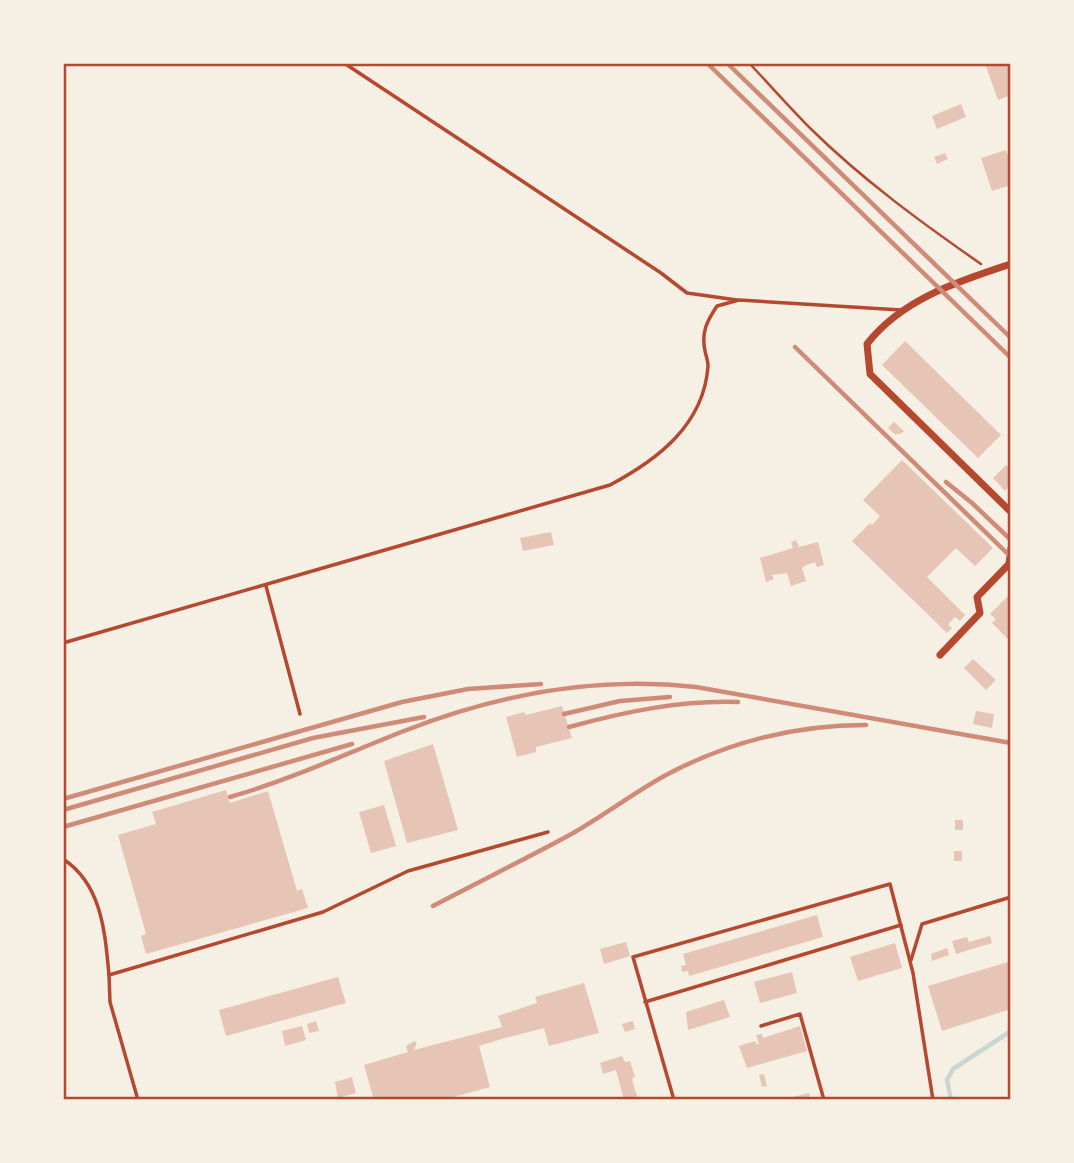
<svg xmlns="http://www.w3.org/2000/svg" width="1074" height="1163" viewBox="0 0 1074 1163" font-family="Literata,serif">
<rect width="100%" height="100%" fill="#f6efe4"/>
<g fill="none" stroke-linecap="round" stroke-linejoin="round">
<path stroke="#c9d6d2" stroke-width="4.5" d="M 951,1100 L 947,1080 L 953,1069 L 1011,1031"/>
</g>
<g fill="#e6c5b7">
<path d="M 1011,63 L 1011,95 L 998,100 L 985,64 Z"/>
<path d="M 961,104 L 966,117 L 937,129 L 932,116 Z"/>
<path d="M 1006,150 L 1007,154 L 1011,153 L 1011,185 L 992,191 L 981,158 Z"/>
<path d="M 945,153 L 948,159 L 937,164 L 934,157 Z"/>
<path d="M 905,341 L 1001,435 L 978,458 L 882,365 Z"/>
<path d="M 894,422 L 904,431 L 900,434 L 898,433 L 896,435 L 888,428 Z"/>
<path d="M 902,460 L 993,548 L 975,566 L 956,548 L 927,577 L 965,615 L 960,621 L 955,617 L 948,624 L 952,628 L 947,633 L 852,541 L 870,523 L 872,525 L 880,516 L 863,500 Z"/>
<path d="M 1006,465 L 1011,470 L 1011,489 L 1009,487 L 1005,491 L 993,478 Z"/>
<path d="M 551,532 L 554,545 L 523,551 L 520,538 Z"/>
<path d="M 796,540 L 799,547 L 818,542 L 824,565 L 817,567 L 815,562 L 806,565 L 802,568 L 806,581 L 791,586 L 787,573 L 772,575 L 774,579 L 766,582 L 760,558 L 793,548 L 791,542 Z"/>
<path d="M 1011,593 L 1011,642 L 992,623 L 996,619 L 990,614 Z"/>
<path d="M 973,659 L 996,680 L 986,690 L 964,668 Z"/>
<path d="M 562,706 L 572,738 L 536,747 L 536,752 L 517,757 L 506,717 L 524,712 L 526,715 Z"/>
<path d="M 976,711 L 994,714 L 992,728 L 973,724 Z"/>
<path d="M 433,744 L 458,830 L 407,843 L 384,761 Z"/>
<path d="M 226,790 L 230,803 L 268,791 L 297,891 L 302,889 L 308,908 L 146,954 L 141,936 L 146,934 L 118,835 L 156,824 L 152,812 Z"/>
<path d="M 384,805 L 396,846 L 371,853 L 359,812 Z"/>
<rect x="955" y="820" width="8" height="10"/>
<rect x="954" y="851" width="8" height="10"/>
<path d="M 817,915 L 823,937 L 689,976 L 688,971 L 682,972 L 681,966 L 686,965 L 683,954 Z"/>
<path d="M 990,936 L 992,943 L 956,954 L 952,941 L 967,937 L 969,942 Z"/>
<path d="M 626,942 L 630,956 L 604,964 L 600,949 Z"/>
<path d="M 895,943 L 902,968 L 858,981 L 850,957 Z"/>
<path d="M 947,948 L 949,955 L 932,961 L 931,954 Z"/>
<path d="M 1011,961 L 1011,1009 L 942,1031 L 928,986 Z"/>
<path d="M 792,972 L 797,993 L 760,1003 L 754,982 Z"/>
<path d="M 338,977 L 346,1003 L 226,1036 L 219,1010 Z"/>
<path d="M 584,983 L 599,1033 L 549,1046 L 544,1028 L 505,1038 L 479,1046 L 490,1087 L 442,1100 L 374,1100 L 364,1065 L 408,1052 L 406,1046 L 414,1041 L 417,1043 L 414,1050 L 502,1027 L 498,1016 L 537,1003 L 535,997 Z"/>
<path d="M 724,1000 L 730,1017 L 688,1030 L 686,1012 Z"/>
<path d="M 316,1021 L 319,1031 L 309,1033 L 307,1024 Z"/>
<path d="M 633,1021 L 635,1029 L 625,1032 L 622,1024 Z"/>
<path d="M 302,1026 L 306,1040 L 285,1046 L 282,1031 Z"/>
<path d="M 800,1026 L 807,1051 L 747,1068 L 739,1046 L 755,1041 L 756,1044 L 759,1044 L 756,1035 L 762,1034 L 763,1038 Z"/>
<path d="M 622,1056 L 625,1062 L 630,1061 L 635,1077 L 632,1079 L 638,1100 L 624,1100 L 616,1070 L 603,1074 L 600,1063 Z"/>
<path d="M 764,1074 L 767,1086 L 762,1087 L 759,1075 Z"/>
<path d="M 352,1077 L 356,1093 L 338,1098 L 335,1082 Z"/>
<path d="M 809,1093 L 811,1100 L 785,1100 L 785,1099 Z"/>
</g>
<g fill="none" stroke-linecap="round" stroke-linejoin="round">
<path stroke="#b5482f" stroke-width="2.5" d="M 749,63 C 770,85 790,108 812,130 C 863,180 922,223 981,264"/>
<g stroke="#b5482f" stroke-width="3.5">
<path d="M 344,63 L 661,273 L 687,293 L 737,300"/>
<path d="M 266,586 L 300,714"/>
<path d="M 63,643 L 610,485 C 657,460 704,425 708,366 C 708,361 706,356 705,351 C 701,332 707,321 717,306 L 739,300 L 901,310"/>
<path d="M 63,859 C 102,884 105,933 109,975"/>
<path d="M 911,960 L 922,924 L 1011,897"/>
<path d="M 645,1002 L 901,925"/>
<path d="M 761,1026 L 800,1014 L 824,1100"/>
<path d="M 138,1100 L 110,1002 L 109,975 L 323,912 L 408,871 L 548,832"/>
<path d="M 674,1100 L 633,957 L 890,884 L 913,973 L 933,1100"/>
</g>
<g stroke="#b5482f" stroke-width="7">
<path d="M 1011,264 C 959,281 902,299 867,344 L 870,374 L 1011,512"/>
<path d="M 940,655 L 980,613 L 977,597 L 1009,564 L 1011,548"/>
</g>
<g stroke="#cf8b77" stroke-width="4.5">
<path d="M 707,63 L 1011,358"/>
<path d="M 727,63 L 1011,338"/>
<path d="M 795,347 L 1011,557"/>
<path d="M 946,482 L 972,503 L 1011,540"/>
<path d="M 564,714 L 620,701 L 670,697"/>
<path d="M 569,727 C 624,712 680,700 738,702"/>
<path d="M 230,797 C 290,780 345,754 404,731 C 498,694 595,676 696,687 L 1011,743"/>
<path d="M 63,799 L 402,702 L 468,689 L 541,684"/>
<path d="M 63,810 L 313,738 L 424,717"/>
<path d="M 63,827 L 352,744"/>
<path d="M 433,906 C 480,881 528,858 575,832 C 606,814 635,792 666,775 C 728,742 796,725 866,725"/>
</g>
</g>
<rect width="1074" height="1163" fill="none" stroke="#f6efe4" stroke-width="130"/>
<rect x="65" y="65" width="944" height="1033" fill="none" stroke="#b5482f" stroke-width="2.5"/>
</svg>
